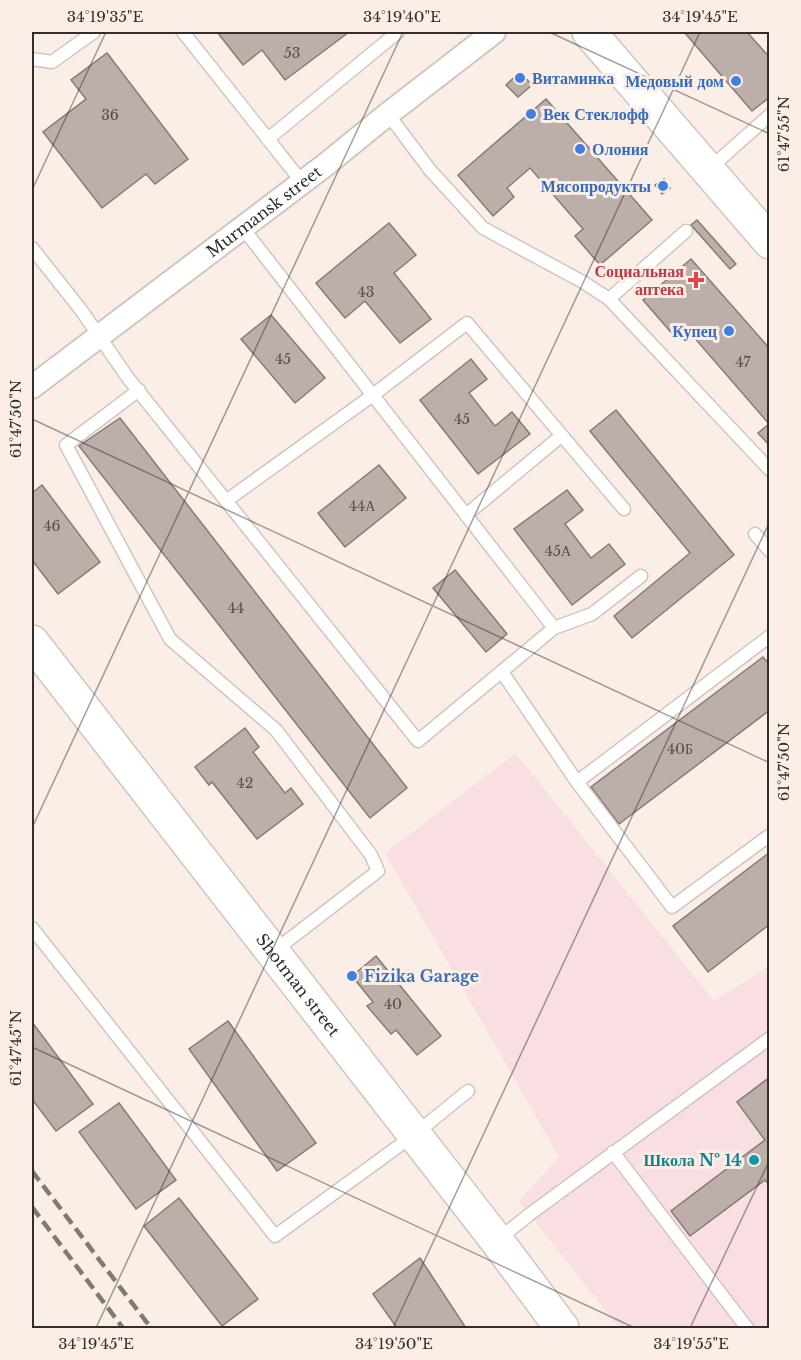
<svg xmlns="http://www.w3.org/2000/svg" width="801" height="1360" viewBox="0 0 801 1360" font-family="'Libre Baskerville',serif">
<rect width="100%" height="100%" fill="#faeee7"/>
<path fill="#fadfe2" d="M 516,753 L 714,1001 L 769,966 L 769,1328 L 619,1328 L 519,1201 L 559,1157 L 385,853 Z"/>
<g fill="#bcafaa" stroke="#867b75" stroke-width="1.5">
<path d="M 217,32 L 349,32 L 285,80 L 262,50 L 243,65 Z"/>
<path d="M 684,32 L 747,32 L 770,58 L 770,97 L 752,111 Z"/>
<path d="M 107,53 L 188,159 L 155,184 L 146,174 L 102,208 L 43,132 L 86,99 L 71,80 Z"/>
<path d="M 520,72 L 532,85 L 518,97 L 506,85 Z"/>
<path d="M 546,99 L 652,220 L 600,265 L 575,236 L 583,229 L 530,168 L 507,188 L 514,197 L 493,216 L 458,175 Z"/>
<path d="M 664,179 L 670,188 L 662,194 L 655,185 Z"/>
<path d="M 697,220 L 736,264 L 730,269 L 691,225 Z"/>
<path d="M 389,223 L 416,255 L 394,273 L 431,319 L 400,343 L 365,301 L 345,318 L 316,283 Z"/>
<path d="M 691,259 L 770,349 L 770,446 L 758,433 L 769,424 L 686,328 L 675,337 L 643,300 Z"/>
<path d="M 271,315 L 325,378 L 295,403 L 241,339 Z"/>
<path d="M 471,359 L 487,379 L 469,393 L 495,426 L 512,412 L 530,434 L 478,474 L 420,400 Z"/>
<path d="M 616,410 L 734,555 L 632,638 L 614,616 L 690,553 L 590,431 Z"/>
<path d="M 120,418 L 407,788 L 370,818 L 79,446 Z"/>
<path d="M 379,465 L 406,498 L 345,547 L 318,513 Z"/>
<path d="M 42,485 L 100,562 L 58,594 L 32,560 L 32,493 Z"/>
<path d="M 567,490 L 583,510 L 565,524 L 591,558 L 609,544 L 625,564 L 572,605 L 514,529 Z"/>
<path d="M 455,570 L 507,634 L 486,652 L 433,588 Z"/>
<path d="M 763,657 L 770,665 L 770,710 L 619,824 L 591,787 Z"/>
<path d="M 245,728 L 259,747 L 253,752 L 285,793 L 291,788 L 303,804 L 257,839 L 212,782 L 209,785 L 195,767 Z"/>
<path d="M 770,852 L 770,924 L 708,972 L 673,926 Z"/>
<path d="M 376,956 L 441,1036 L 417,1055 L 396,1030 L 391,1034 L 367,1006 L 373,1002 L 352,976 Z"/>
<path d="M 228,1021 L 316,1143 L 277,1171 L 189,1049 Z"/>
<path d="M 32,1022 L 93,1104 L 56,1131 L 32,1099 Z"/>
<path d="M 770,1077 L 770,1186 L 765,1180 L 690,1236 L 671,1211 L 765,1140 L 737,1102 Z"/>
<path d="M 119,1103 L 176,1180 L 136,1209 L 79,1132 Z"/>
<path d="M 179,1198 L 258,1299 L 222,1326 L 144,1226 Z"/>
<path d="M 420,1258 L 466,1328 L 397,1328 L 373,1294 Z"/>
</g>
<g fill="none" stroke-linecap="round" stroke-linejoin="round">
<g stroke="#d1c5be" stroke-width="15">
<g id="service">
<path d="M 183,32 L 302,182"/>
<path d="M 32,59 L 52,62 L 94,32"/>
<path d="M 388,114 L 430,170 L 483,228 L 583,282 L 609,299 L 770,470"/>
<path d="M 268,139 L 398,32"/>
<path d="M 709,169 L 770,115"/>
<path d="M 242,227 L 554,628"/>
<path d="M 32,248 L 81,310 L 128,378 L 418,741 L 554,628 L 592,614 L 641,576"/>
<path d="M 609,299 L 686,231"/>
<path d="M 139,390 L 66,445 L 170,639 L 276,730 L 371,855 L 378,871 L 273,952"/>
<path d="M 226,501 L 373,395 L 467,323 L 624,509"/>
<path d="M 466,515 L 561,436"/>
<path d="M 755,534 L 770,551"/>
<path d="M 502,672 L 577,782 L 672,907 L 770,835"/>
<path d="M 577,782 L 770,636"/>
<path d="M 32,928 L 275,1236 L 414,1135 L 468,1091"/>
<path d="M 613,1152 L 747,1328"/>
<path d="M 499,1239 L 530,1214 L 770,1038"/>
</g>
</g>
<g stroke="#d1c5be" stroke-width="26">
<g id="minor">
<path id="s1" d="M 32,387 L 324,166 L 388,114 L 494,32"/>
</g>
</g>
<g stroke="#d1c5be" stroke-width="36">
<g id="primary">
<path d="M 589,32 L 770,242"/>
<path id="s2" d="M 32,642 L 497,1241 L 562,1328"/>
</g>
</g>
<use href="#service" stroke="#fff" stroke-width="12"/>
<use href="#minor" stroke="#fff" stroke-width="22"/>
<use href="#primary" stroke="#fff" stroke-width="33"/>
<g stroke="#807974" stroke-width="4.5" stroke-dasharray="12 6" stroke-linecap="butt">
<path d="M 32,1171 L 151,1328"/>
<path d="M 32,1207 L 123,1328"/>
</g>
</g>
<path fill="none" stroke="#332e2b" stroke-width="1.5" stroke-opacity="0.45" d="M 549,32 L 770,134M 32,190 L 106,32M 32,419 L 770,763M 32,828 L 403,32M 32,1047 L 635,1328M 96,1328 L 700,32M 393,1328 L 770,521M 690,1328 L 770,1159"/>
<g fill="#3f7fe0" stroke="#faeee7" stroke-width="2">
<circle cx="520" cy="78" r="6"/>
<circle cx="736" cy="81" r="6"/>
<circle cx="531" cy="114" r="6"/>
<circle cx="580" cy="149" r="6"/>
<circle cx="663" cy="186" r="6"/>
<circle cx="729" cy="331" r="6"/>
<circle cx="352" cy="976" r="6"/>
</g>
<path fill="#e0444e" stroke="#faeee7" stroke-width="2" d="M693 271h6v6h6v6h-6v6h-6v-6h-6v-6h6z"/>
<circle fill="#0f9aa8" stroke="#faeee7" stroke-width="2" cx="754" cy="1160" r="6"/>
<g text-anchor="middle" dominant-baseline="central" stroke-width="6" stroke-linejoin="round" paint-order="stroke">
<g font-size="14" fill="#554e4b">
<text x="292" y="53">53</text>
<text x="110" y="115">36</text>
<text x="366" y="292">43</text>
<text x="283" y="359">45</text>
<text x="743" y="362">47</text>
<text x="462" y="419">45</text>
<text x="362" y="506">44А</text>
<text x="52" y="526">46</text>
<text x="558" y="551">45А</text>
<text x="236" y="608">44</text>
<text x="680" y="749">40Б</text>
<text x="245" y="783">42</text>
<text x="393" y="1004">40</text>
</g>
<g font-size="16" font-weight="bold" fill="#366cbe" stroke="#faeee7" text-anchor="start">
<text x="532" y="78">Витаминка</text>
<text x="724" y="81" text-anchor="end">Медовый дом</text>
<text x="543" y="114">Век Стеклофф</text>
<text x="592" y="149">Олония</text>
<text x="651" y="186" text-anchor="end">Мясопродукты</text>
<text x="717" y="331" text-anchor="end">Купец</text>
<text x="364" y="976">Fizika Garage</text>
</g>
<g font-size="16" fill="#332e2b" stroke="#faeee7">
<text stroke="none"><textPath href="#s1" startOffset="291">Murmansk street</textPath></text>
<text stroke="none"><textPath href="#s2" startOffset="434">Shotman street</textPath></text>
</g>
<g font-size="16" font-weight="bold" fill="#be3a42" stroke="#faeee7" text-anchor="end">
<text x="684" y="271">Социальная<tspan x="684" dy="18">аптека</tspan></text>
</g>
<g font-size="16" font-weight="bold" fill="#0d838f" stroke="#faeee7" text-anchor="end">
<text x="742" y="1160">Школа № 14</text>
</g>
</g>
<rect width="801" height="1360" fill="none" stroke="#faeee7" stroke-width="66"/>
<rect x="33" y="33" width="735" height="1294" fill="none" stroke="#332e2b" stroke-width="2"/>
<g font-size="15" text-anchor="middle" fill="#332e2b">
<text x="105" y="22">34°19'35"E</text>
<text x="402" y="22">34°19'40"E</text>
<text x="700" y="22">34°19'45"E</text>
<text transform="translate(784 134) rotate(-90)" y="5">61°47'55"N</text>
<text transform="translate(16 419) rotate(-90)" y="5">61°47'50"N</text>
<text transform="translate(784 762) rotate(-90)" y="5">61°47'50"N</text>
<text transform="translate(16 1048) rotate(-90)" y="5">61°47'45"N</text>
<text x="96" y="1349">34°19'45"E</text>
<text x="394" y="1349">34°19'50"E</text>
<text x="691" y="1349">34°19'55"E</text>
</g>
</svg>
